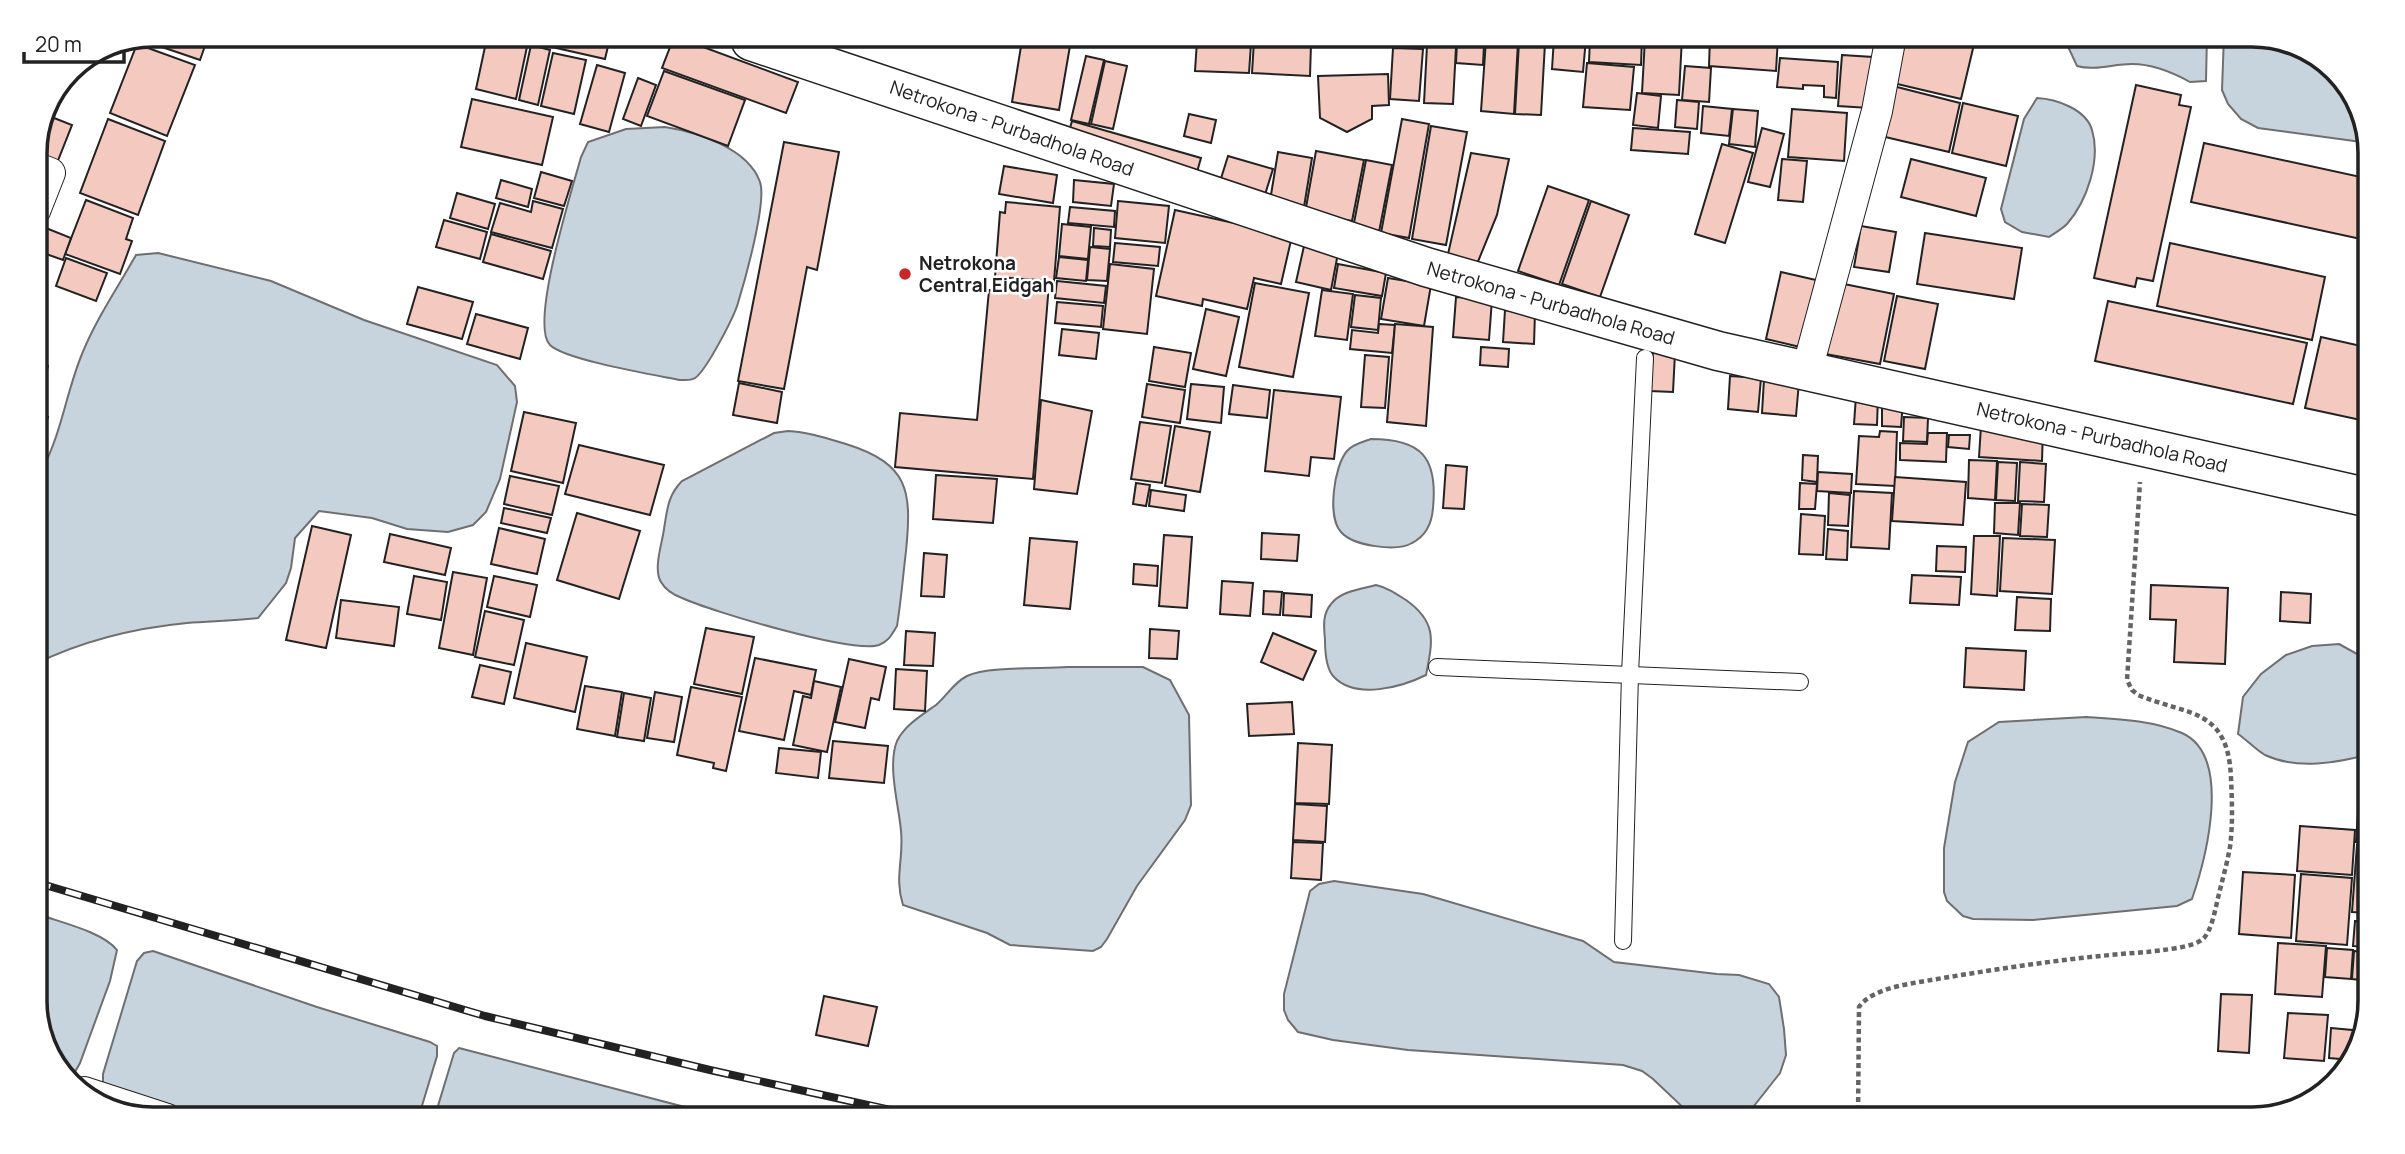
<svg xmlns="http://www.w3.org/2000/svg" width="2405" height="1154" viewBox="0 0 2405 1154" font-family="Manrope,sans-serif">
<rect width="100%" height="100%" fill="#fff"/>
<g fill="#c7d3dd" stroke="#6f6f6f" stroke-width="2">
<path d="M 2207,35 L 2206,81 L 2190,82 C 2172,72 2153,64 2132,64 C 2113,64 2095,71 2077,66 L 2063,36 Z"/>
<path d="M 2224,35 L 2252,35 L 2304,47 L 2350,88 L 2369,143 L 2258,128 L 2241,119 L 2228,104 L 2222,90 Z"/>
<path d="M 2037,98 C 2056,99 2086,109 2092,130 C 2101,160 2087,201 2067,224 C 2062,229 2055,233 2049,237 L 2022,232 L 2005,222 L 2001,209 L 2024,119 Z"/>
<path d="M 665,127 C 697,132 748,148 760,182 C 767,202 745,280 738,303 C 734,317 706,371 695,378 C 690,381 685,380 680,380 C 655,375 565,360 550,345 C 529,325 573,187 581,157 L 588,142 L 626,129 Z"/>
<path d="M 158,253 L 271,281 L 364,320 L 497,365 L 515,386 L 517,402 L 500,479 L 486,512 L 473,525 L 448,532 L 407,529 L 372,518 L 319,511 L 295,538 L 291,568 L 286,583 L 258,618 C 234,621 211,621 187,623 C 135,628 82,641 35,664 L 35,468 L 44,466 C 62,430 67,390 82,354 C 96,319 118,287 136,255 Z"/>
<path d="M 788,431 C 808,432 826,438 846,444 C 909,464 912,490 906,551 C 903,576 901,601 897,626 C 892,634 889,641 879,645 C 854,654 710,611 682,598 C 674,595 665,589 661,582 C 653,569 662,544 664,529 C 667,510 668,495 682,481 L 774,433 Z"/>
<path d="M 1371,439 C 1421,439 1438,457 1433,508 C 1432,522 1426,536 1412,543 C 1397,552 1353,546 1341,532 C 1327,517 1334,466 1347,451 C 1353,444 1363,442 1371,439 Z"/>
<path d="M 1376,585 C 1388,588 1395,593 1406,600 C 1437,622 1433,640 1426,675 C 1402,687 1356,700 1334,677 C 1326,669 1325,650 1325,640 C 1324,627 1322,615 1331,604 C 1341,591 1361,589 1376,585 Z"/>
<path d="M 2339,644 L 2370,661 L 2370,754 C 2337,763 2297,770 2265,755 C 2256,750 2247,740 2238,734 L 2243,697 L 2261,674 L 2286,655 L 2312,646 Z"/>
<path d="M 1067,667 L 1143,667 L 1170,680 L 1189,715 L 1191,805 L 1185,820 L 1137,886 L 1107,939 L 1101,947 L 1093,951 L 1010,945 L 987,933 L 903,905 C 894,877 904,859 901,831 C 899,806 887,766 897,741 C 905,725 922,715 936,705 C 947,696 953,683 967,676 C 987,666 1043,669 1067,667 Z"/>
<path d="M 2086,717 C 2118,719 2152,720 2182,733 C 2233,756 2206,858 2192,899 L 2177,906 L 2033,920 L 1973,919 L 1963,916 L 1947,901 L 1944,892 L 1944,848 L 1955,782 L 1968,742 L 1999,722 Z"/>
<path d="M 1334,881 L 1423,894 L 1583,941 L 1614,962 L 1717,974 L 1739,975 L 1769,984 L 1779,997 L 1784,1029 L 1786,1055 L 1780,1073 L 1750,1111 L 1738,1119 L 1700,1119 L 1692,1116 L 1653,1079 L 1642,1071 L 1623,1065 L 1408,1050 L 1333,1040 L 1298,1032 L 1288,1020 L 1284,1010 L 1284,994 L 1310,891 L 1319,884 Z"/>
<path d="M 35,913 C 58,922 102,931 117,950 L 110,981 L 80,1063 L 75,1072 L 68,1078 L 55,1067 L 35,1009 Z"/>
<path d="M 153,951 L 317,1007 L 430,1042 L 437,1046 L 437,1056 L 418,1119 L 203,1119 L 128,1095 L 103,1083 L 103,1074 L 137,961 L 144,953 Z"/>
<path d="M 459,1048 L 700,1111 L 705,1115 L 705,1119 L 434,1119 L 454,1053 Z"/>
</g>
<g fill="#f3c9c0" stroke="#222" stroke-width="2">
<path d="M 1904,36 L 1957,36 L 1975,40 L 1961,99 L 1893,83 Z"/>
<path d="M 1682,37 L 1679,95 L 1642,93 L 1645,38 Z"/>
<path d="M 1710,37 L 1778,37 L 1776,71 L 1709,66 Z"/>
<path d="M 1423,38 L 1423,44 L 1385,46 L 1385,39 Z"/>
<path d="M 1425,38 L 1466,38 L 1466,43 L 1425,44 Z"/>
<path d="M 1554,38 L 1586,38 L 1583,72 L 1552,69 Z"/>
<path d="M 1590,38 L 1642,38 L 1641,65 L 1589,62 Z"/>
<path d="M 1216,39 L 1253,39 L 1253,41 Z"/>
<path d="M 1270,39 L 1311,39 L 1311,41 Z"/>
<rect x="1315" y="39" width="65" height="2"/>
<path d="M 1022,40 L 1071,40 L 1059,110 L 1012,102 Z"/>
<path d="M 1486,40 L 1518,42 L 1514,114 L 1481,111 Z"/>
<path d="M 687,41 L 798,82 L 786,113 L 662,68 L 672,42 Z"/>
<path d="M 1197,41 L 1251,44 L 1249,73 L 1195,71 Z"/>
<path d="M 1254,41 L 1311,44 L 1310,76 L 1252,73 Z"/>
<path d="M 486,42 L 528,42 L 516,99 L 476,89 Z"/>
<path d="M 544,42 L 609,42 L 605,59 L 543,45 Z"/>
<path d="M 1519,42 L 1545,43 L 1541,115 L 1515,114 Z"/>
<path d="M 206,43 L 200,60 L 153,44 Z"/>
<path d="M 1457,43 L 1484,45 L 1483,65 L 1456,63 Z"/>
<path d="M 137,44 L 195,65 L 167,136 L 110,113 Z"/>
<path d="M 531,45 L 550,50 L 538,105 L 519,100 Z"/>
<path d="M 1427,45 L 1456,47 L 1453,104 L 1424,103 Z"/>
<path d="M 1393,48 L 1423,49 L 1419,101 L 1390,99 Z"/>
<path d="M 553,53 L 586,60 L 574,114 L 541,106 Z"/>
<path d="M 1842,55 L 1873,57 L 1869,108 L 1838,106 Z"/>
<path d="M 1086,56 L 1104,60 L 1089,124 L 1071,120 Z"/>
<path d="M 1780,58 L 1838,62 L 1836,98 L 1824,97 L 1824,86 L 1803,85 L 1803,89 L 1777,87 Z"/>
<path d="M 1105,61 L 1127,66 L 1113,129 L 1091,124 Z"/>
<path d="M 1587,63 L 1634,67 L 1630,110 L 1583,107 Z"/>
<path d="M 597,65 L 625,73 L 609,132 L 580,124 Z"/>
<path d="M 1685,66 L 1711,68 L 1709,102 L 1682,100 Z"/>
<path d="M 664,71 L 745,100 L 728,146 L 647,116 Z"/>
<path d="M 1388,74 L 1389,105 L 1372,106 L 1372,119 L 1347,132 L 1320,118 L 1318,76 Z"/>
<path d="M 638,78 L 656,85 L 641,126 L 623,119 Z"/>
<path d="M 2136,85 L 2181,95 L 2179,105 L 2191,107 L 2153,281 L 2137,278 L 2135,287 L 2094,278 Z"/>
<path d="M 1893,86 L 1960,103 L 1949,152 L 1881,136 Z"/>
<path d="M 1637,93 L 1661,96 L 1658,128 L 1633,125 Z"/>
<path d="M 472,99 L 553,117 L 542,165 L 461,147 Z"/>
<path d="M 1677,100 L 1699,102 L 1697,129 L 1675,127 Z"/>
<path d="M 1963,103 L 2018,116 L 2006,166 L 1952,153 Z"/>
<path d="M 1703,106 L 1732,109 L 1729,136 L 1701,133 Z"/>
<path d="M 1733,109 L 1758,111 L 1755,147 L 1729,144 Z"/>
<path d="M 1792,109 L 1847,113 L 1844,161 L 1788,157 Z"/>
<path d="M 1189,114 L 1216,120 L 1211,143 L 1184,136 Z"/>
<path d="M 49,116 L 72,125 L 55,168 L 35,161 L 35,146 Z"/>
<path d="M 108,119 L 165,141 L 138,215 L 80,193 Z"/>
<path d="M 1402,119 L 1429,124 L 1409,238 L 1381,233 Z"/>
<path d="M 1072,121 L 1201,158 L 1195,179 L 1066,142 Z"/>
<path d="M 1431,126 L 1467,132 L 1446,245 L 1412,239 Z"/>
<path d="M 1633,128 L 1690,132 L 1688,154 L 1631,150 Z"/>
<path d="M 1762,128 L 1784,134 L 1770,187 L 1748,182 Z"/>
<path d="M 784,142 L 839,152 L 817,270 L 807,267 L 784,389 L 738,381 Z"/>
<path d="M 2204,143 L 2370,179 L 2370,241 L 2191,202 Z"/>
<path d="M 1722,144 L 1753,153 L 1725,243 L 1695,234 Z"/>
<path d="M 1316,151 L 1364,160 L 1352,221 L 1305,213 Z"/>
<path d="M 1278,152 L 1312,158 L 1304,207 L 1270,201 Z"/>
<path d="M 1471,153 L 1509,159 L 1497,215 L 1477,264 L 1448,254 Z"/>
<path d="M 1228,156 L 1273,169 L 1263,201 L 1218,188 Z"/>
<path d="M 1782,159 L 1807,161 L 1803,202 L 1778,200 Z"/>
<path d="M 1911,159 L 1986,178 L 1976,216 L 1901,197 Z"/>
<path d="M 1366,160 L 1392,165 L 1379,232 L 1353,228 Z"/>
<path d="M 1004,166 L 1057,175 L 1053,203 L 999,194 Z"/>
<path d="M 541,172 L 572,181 L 564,206 L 534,198 Z"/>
<path d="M 501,180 L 532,189 L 528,207 L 496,198 Z"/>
<path d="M 1074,180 L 1114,184 L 1111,206 L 1073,202 Z"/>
<path d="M 1548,186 L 1589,200 L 1559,285 L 1518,271 Z"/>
<path d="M 457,193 L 495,204 L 488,229 L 450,218 Z"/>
<path d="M 86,200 L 133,218 L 126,239 L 132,241 L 120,274 L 65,254 Z"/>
<path d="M 533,201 L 563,209 L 552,248 L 491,232 L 500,203 L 531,212 Z"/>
<path d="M 1118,201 L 1169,206 L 1165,243 L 1115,238 Z"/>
<path d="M 1591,201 L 1629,215 L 1600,297 L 1562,284 Z"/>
<path d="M 1006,202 L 1060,207 L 1054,281 L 995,277 L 1000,212 L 1005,213 Z"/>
<path d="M 1070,207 L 1115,211 L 1114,227 L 1068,223 Z"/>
<path d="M 1175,210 L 1292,236 L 1281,284 L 1254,278 L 1247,309 L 1203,299 L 1202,306 L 1156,296 Z"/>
<path d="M 444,220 L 487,232 L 480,259 L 436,247 Z"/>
<path d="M 36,224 L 71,238 L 63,260 L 35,250 Z"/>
<path d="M 1062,224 L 1091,227 L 1088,259 L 1059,256 Z"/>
<path d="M 1861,226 L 1896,232 L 1889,272 L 1854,267 Z"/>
<path d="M 1094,228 L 1111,230 L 1110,247 L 1093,246 Z"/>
<path d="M 1925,233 L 2022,248 L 2014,299 L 1917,284 Z"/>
<path d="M 491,234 L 551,251 L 543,279 L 483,262 Z"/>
<path d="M 1115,243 L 1160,247 L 1158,266 L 1113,262 Z"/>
<path d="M 2170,243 L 2325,277 L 2312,340 L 2157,306 Z"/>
<path d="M 1304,246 L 1338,253 L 1331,290 L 1296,282 Z"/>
<path d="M 1090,247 L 1110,249 L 1107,281 L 1087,280 Z"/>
<path d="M 1059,257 L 1088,260 L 1086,281 L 1056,278 Z"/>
<path d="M 66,258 L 107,273 L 96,301 L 56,286 Z"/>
<path d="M 1110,264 L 1154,269 L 1147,334 L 1103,329 Z"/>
<path d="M 1338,264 L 1386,273 L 1382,296 L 1334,288 Z"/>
<path d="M 1781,272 L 1816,280 L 1800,347 L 1766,339 Z"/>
<path d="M 1388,278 L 1431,285 L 1424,326 L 1381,319 Z"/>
<path d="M 1020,281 L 1049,284 L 1033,479 L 895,467 L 900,413 L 977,420 L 989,290 L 1019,292 Z"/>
<path d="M 1057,281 L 1106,286 L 1104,303 L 1055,298 Z"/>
<path d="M 1834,282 L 1894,294 L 1880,364 L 1820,353 Z"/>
<path d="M 1255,283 L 1309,293 L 1293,377 L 1239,367 Z"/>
<path d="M 418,287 L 473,302 L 462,339 L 407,324 Z"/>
<path d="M 1322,290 L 1353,294 L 1347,340 L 1315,336 Z"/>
<path d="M 1355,295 L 1381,298 L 1378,330 L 1351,327 Z"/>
<path d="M 1897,296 L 1938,304 L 1925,369 L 1884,361 Z"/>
<path d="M 1456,297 L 1492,299 L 1489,340 L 1453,337 Z"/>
<path d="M 2108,301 L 2307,343 L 2293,404 L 2095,361 Z"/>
<path d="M 1057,302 L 1103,306 L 1101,327 L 1055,323 Z"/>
<path d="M 1206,309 L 1239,317 L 1226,376 L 1193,369 Z"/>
<path d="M 1505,310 L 1535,312 L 1534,344 L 1503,342 Z"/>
<path d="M 476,314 L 528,328 L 520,359 L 467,344 Z"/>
<path d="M 1379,324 L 1395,325 L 1392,353 L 1350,349 L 1352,330 L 1378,333 Z"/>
<path d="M 1395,324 L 1433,327 L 1426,426 L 1387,422 Z"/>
<path d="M 1062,329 L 1099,333 L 1096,359 L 1059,355 Z"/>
<path d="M 2321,337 L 2370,348 L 2370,422 L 2305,408 Z"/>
<path d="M 1154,347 L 1191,353 L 1185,387 L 1149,381 Z"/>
<path d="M 1481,347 L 1509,349 L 1508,367 L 1480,365 Z"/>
<path d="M 1653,351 L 1675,353 L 1673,392 L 1650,391 Z"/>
<path d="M 1365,355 L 1389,357 L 1385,408 L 1361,407 Z"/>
<path d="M 35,363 L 48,366 L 38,401 L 35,401 Z"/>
<path d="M 1730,376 L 1761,378 L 1758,412 L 1728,409 Z"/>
<path d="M 1764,379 L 1799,382 L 1796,416 L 1762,413 Z"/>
<path d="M 739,383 L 782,392 L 777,423 L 733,415 Z"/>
<path d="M 1147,384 L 1185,390 L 1180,423 L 1142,417 Z"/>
<path d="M 1191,384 L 1224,387 L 1221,423 L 1187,419 Z"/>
<path d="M 1233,385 L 1270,390 L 1267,418 L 1229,414 Z"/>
<path d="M 1274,390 L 1341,397 L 1334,459 L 1311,457 L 1309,476 L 1265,471 Z"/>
<path d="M 1856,396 L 1878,397 L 1877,425 L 1854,424 Z"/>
<path d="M 1041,400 L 1092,411 L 1077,494 L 1034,489 Z"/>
<path d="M 1882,401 L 1903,402 L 1901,427 L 1882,426 Z"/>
<path d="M 524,412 L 576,423 L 563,483 L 511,471 Z"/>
<path d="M 35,413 L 48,417 L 36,459 L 35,459 Z"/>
<path d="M 1904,417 L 1928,418 L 1927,442 L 1903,441 Z"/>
<path d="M 1140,422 L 1171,426 L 1162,483 L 1131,479 Z"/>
<path d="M 1175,426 L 1210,432 L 1200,492 L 1165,486 Z"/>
<path d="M 1981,426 L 2043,429 L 2042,461 L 1979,457 Z"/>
<path d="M 1880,431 L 1897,432 L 1895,486 L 1856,484 L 1859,436 L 1879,437 Z"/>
<path d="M 1928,433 L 1947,433 L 1946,462 L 1900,460 L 1900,443 L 1927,444 Z"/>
<path d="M 1949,435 L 1970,435 L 1969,449 L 1948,447 Z"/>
<path d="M 579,445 L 664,465 L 650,515 L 565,494 Z"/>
<path d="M 1803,455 L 1818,456 L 1817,482 L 1802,480 Z"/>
<path d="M 1969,460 L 1997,461 L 1995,500 L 1968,498 Z"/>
<path d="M 1998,462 L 2017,463 L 2015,501 L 1996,500 Z"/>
<path d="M 2020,462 L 2046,464 L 2044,502 L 2018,501 Z"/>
<path d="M 1446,465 L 1467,467 L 1464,509 L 1443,508 Z"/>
<path d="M 1818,472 L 1852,474 L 1851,493 L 1817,491 Z"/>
<path d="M 936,475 L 997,479 L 993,523 L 933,519 Z"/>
<path d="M 510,476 L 559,486 L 552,515 L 504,504 Z"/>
<path d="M 1895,477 L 1966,482 L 1963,525 L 1892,521 Z"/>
<path d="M 1136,483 L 1150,485 L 1146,506 L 1133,504 Z"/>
<path d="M 1800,483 L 1817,484 L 1815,509 L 1799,509 Z"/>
<path d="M 1151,490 L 1186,495 L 1184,511 L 1149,506 Z"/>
<path d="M 1854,491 L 1892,493 L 1889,549 L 1851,547 Z"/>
<path d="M 1829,493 L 1850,495 L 1848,526 L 1828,525 Z"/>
<path d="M 1995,503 L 2020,503 L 2018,535 L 1994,533 Z"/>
<path d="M 2022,504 L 2049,505 L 2047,537 L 2020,536 Z"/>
<path d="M 504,508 L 551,518 L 547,533 L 501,523 Z"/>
<path d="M 577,513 L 640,531 L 619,599 L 557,580 Z"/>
<path d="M 1801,514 L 1825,516 L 1823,555 L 1799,554 Z"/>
<path d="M 312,526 L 351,535 L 326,648 L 286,640 Z"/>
<path d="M 499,528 L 545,539 L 537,574 L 491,564 Z"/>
<path d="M 1828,529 L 1848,531 L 1847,560 L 1826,559 Z"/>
<path d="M 1262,533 L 1299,535 L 1297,561 L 1261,559 Z"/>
<path d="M 390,534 L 451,548 L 445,575 L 384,562 Z"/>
<path d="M 1164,535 L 1192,537 L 1187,608 L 1159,606 Z"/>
<path d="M 1974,536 L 2000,536 L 1997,596 L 1971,594 Z"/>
<path d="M 1030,538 L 1077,542 L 1070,609 L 1024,605 Z"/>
<path d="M 2003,538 L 2055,540 L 2052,594 L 2000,591 Z"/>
<path d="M 1937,546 L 1966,547 L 1965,572 L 1936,571 Z"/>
<path d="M 924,553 L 947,555 L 944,597 L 921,596 Z"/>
<path d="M 1134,564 L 1158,566 L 1157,586 L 1133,584 Z"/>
<path d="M 453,572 L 487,578 L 473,655 L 439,648 Z"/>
<path d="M 1912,575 L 1961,577 L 1959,605 L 1910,603 Z"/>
<path d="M 414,576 L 447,582 L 441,620 L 407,614 Z"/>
<path d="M 494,576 L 537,585 L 530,617 L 487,607 Z"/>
<path d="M 1222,581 L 1253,583 L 1250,616 L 1220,614 Z"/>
<path d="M 2151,585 L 2228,588 L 2225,664 L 2174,662 L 2176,620 L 2150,619 Z"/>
<path d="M 1264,591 L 1282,592 L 1280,615 L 1263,614 Z"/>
<path d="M 2281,592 L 2311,594 L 2310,623 L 2280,621 Z"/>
<path d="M 1284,593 L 1312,595 L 1311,617 L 1283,615 Z"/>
<path d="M 2366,593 L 2370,594 L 2370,636 L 2363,636 Z"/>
<path d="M 2017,597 L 2051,599 L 2050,631 L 2015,630 Z"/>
<path d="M 341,600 L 399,607 L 394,646 L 336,638 Z"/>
<path d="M 485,611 L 524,620 L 514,665 L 475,657 Z"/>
<path d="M 706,628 L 754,637 L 742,694 L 694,684 Z"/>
<path d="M 1150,629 L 1179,631 L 1177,659 L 1149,658 Z"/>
<path d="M 906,631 L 935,633 L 933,666 L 904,665 Z"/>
<path d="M 1273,633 L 1316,651 L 1303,680 L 1261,662 Z"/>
<path d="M 526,643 L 587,657 L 575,712 L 514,698 Z"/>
<path d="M 1966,648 L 2026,651 L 2024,690 L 1964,687 Z"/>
<path d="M 755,658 L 816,670 L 811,695 L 794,691 L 784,740 L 739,731 Z"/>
<path d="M 849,659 L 886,667 L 879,700 L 871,698 L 865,728 L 835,722 Z"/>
<path d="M 480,665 L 511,672 L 504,704 L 472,697 Z"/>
<path d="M 896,669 L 927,671 L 925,711 L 894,709 Z"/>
<path d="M 814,681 L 841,687 L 827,752 L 793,745 L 803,696 L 811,698 Z"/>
<path d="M 585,686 L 622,692 L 615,736 L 577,729 Z"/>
<path d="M 691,687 L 742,697 L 726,771 L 713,768 L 714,763 L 677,755 Z"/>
<path d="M 655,692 L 682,697 L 674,742 L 647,738 Z"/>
<path d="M 624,693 L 651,698 L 644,741 L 617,737 Z"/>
<path d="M 1292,702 L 1294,734 L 1249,736 L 1247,704 Z"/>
<path d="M 833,741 L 888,746 L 884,783 L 829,778 Z"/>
<path d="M 1298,743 L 1332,745 L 1329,804 L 1295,803 Z"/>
<path d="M 779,748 L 821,752 L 818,778 L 776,773 Z"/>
<path d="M 2360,782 L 2370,782 L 2370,842 L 2356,842 Z"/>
<path d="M 1295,804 L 1327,806 L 1325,842 L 1293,840 Z"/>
<path d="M 2300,826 L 2355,830 L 2352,875 L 2297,871 Z"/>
<path d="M 1293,842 L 1323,843 L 1321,880 L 1291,878 Z"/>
<path d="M 2357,845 L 2370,846 L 2370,913 L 2352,912 Z"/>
<path d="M 2243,872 L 2295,875 L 2291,938 L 2239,934 Z"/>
<path d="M 2301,874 L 2352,878 L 2347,945 L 2296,941 Z"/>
<path d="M 2355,921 L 2370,922 L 2370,947 L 2353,946 Z"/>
<path d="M 2278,943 L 2326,946 L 2322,997 L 2275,994 Z"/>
<path d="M 2327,948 L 2353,950 L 2351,979 L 2325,977 Z"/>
<path d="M 2354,951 L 2370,952 L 2370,981 L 2352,979 Z"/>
<path d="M 2359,983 L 2370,984 L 2367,1013 L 2357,1012 Z"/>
<path d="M 2221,994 L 2252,995 L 2249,1053 L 2218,1051 Z"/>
<path d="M 824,996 L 877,1007 L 868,1046 L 816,1035 Z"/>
<path d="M 2288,1013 L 2328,1015 L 2324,1061 L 2284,1058 Z"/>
<path d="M 2331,1028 L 2363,1031 L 2358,1053 L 2352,1060 L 2329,1058 Z"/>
</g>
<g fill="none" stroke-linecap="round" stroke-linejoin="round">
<g stroke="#222" stroke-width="18">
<g id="service">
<path d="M 1437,667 L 1800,682"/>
<path d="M 1623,941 L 1630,674 L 1645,358"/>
</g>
</g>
<g stroke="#222" stroke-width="32">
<g id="minor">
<path d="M 35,167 L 50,173 L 35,211"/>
<path d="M 1807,370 L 1877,111 L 1891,36"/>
<path d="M 84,1092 L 167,1119"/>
</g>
</g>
<g stroke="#222" stroke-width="41">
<path id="secondary" d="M 751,41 L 1426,267 L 1718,351 L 2370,498"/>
</g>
<path stroke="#646464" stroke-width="4.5" stroke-dasharray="5 3.5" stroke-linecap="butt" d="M 1858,1119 L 1859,1007 C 1872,988 1909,984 1931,980 C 2003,968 2074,957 2147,952 C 2160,950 2195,948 2204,938 C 2212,929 2215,910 2218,898 C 2222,881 2227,864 2230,847 C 2233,824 2232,800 2231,778 C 2228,707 2188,716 2138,695 L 2132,690 L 2127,680 L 2140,482"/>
<use href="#service" stroke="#fff" stroke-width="16"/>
<use href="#minor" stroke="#fff" stroke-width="30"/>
<use href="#secondary" stroke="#fff" stroke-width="38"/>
<g stroke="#222" stroke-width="8">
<path id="rail" d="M 35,882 L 485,1016 L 710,1070 L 931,1119"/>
</g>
<use href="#rail" stroke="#fff" stroke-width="5" stroke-dasharray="16" stroke-linecap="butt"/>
</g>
<circle fill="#c62828" stroke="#fff" stroke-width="2.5" cx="905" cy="274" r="7"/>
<g text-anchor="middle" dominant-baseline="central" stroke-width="5" stroke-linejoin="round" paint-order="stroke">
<g font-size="19" fill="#222" stroke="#fff">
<text transform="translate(1012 128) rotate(19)">Netrokona - Purbadhola Road</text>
<text transform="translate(1551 303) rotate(16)">Netrokona - Purbadhola Road</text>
<text transform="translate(2102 437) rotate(13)">Netrokona - Purbadhola Road</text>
</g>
<g font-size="19" font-weight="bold" fill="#222" stroke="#fff" text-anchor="start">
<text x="919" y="263">Netrokona<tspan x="919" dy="22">Central Eidgah</tspan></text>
</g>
</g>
<path d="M0 0H2405V1154H0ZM153 47H2252A106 106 0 0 1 2358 153V1001A106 106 0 0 1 2252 1107H153A106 106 0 0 1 47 1001V153A106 106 0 0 1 153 47Z" fill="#fff" fill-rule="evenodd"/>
<path fill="none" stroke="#222" stroke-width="3.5" d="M153 47H2252A106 106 0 0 1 2358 153V1001A106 106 0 0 1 2252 1107H153A106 106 0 0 1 47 1001V153A106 106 0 0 1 153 47Z"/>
<path d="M24 52v10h100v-10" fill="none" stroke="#222222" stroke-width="3.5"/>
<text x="35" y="52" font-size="21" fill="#222222" stroke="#ffffff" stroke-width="5" paint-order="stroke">20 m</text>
</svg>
